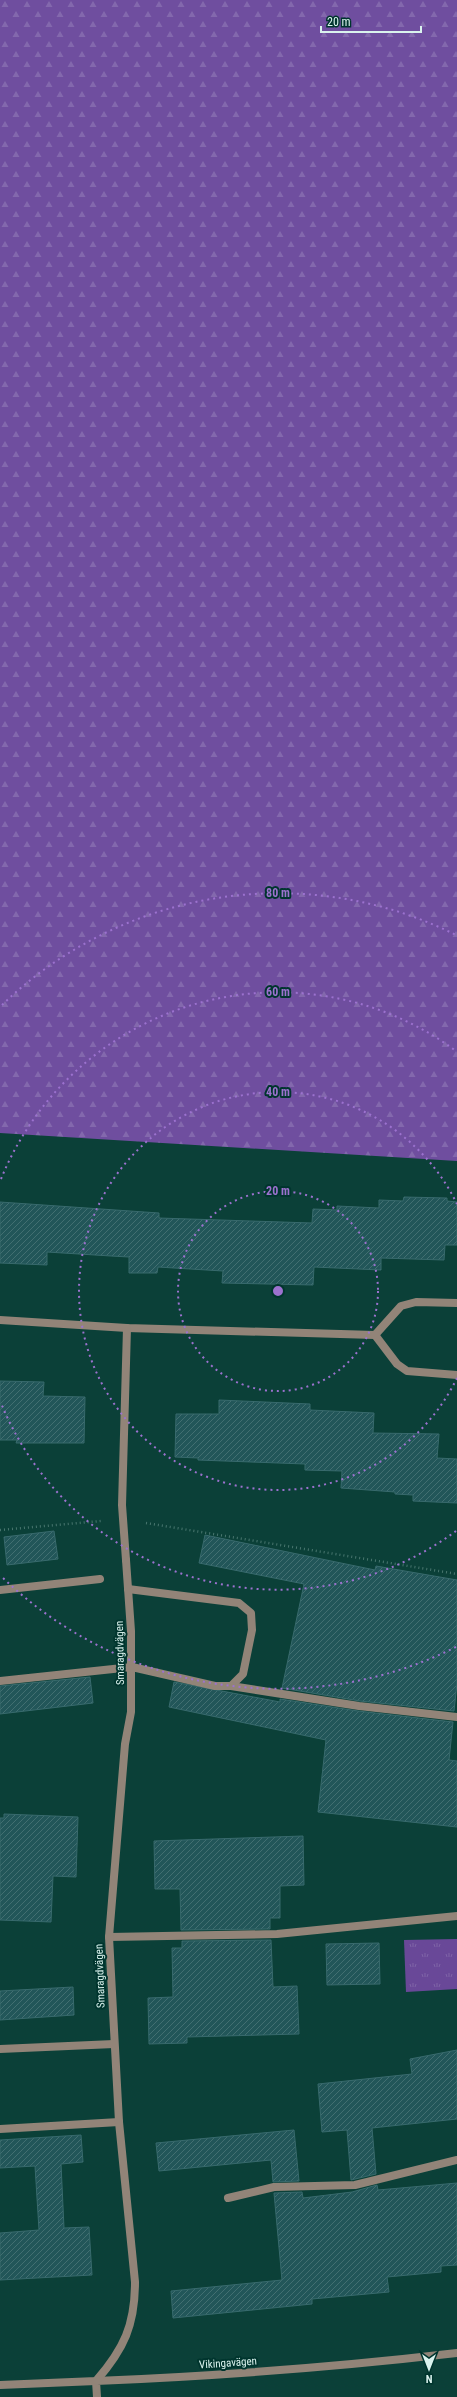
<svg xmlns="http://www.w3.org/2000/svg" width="457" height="2397" viewBox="0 0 457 2397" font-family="'Roboto Condensed',sans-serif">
<defs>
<pattern id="forest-firs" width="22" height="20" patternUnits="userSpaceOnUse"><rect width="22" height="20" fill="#6f4e9f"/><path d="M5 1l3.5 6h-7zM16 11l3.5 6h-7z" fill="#8368ad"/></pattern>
<pattern id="park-tufts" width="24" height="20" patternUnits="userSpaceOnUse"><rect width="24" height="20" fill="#694898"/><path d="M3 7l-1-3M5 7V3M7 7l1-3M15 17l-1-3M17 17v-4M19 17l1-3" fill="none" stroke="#7e63a7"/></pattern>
<pattern id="building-hatch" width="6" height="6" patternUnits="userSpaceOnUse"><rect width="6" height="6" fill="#225659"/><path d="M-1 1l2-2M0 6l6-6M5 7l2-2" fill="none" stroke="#426f71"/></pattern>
</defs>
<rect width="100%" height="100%" fill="#0b4038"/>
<path fill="url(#forest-firs)" d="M 0,0 L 457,0 L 457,1161 L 0,1133 Z"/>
<path fill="url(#park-tufts)" d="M 457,1939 L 457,1989 L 406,1992 L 404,1940 Z"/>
<g fill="url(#building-hatch)" stroke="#386a6d">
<path d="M 404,1197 L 447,1198 L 447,1201 L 457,1202 L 457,1245 L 445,1245 L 444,1260 L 381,1258 L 381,1270 L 314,1267 L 313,1285 L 222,1283 L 223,1271 L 158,1267 L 157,1273 L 129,1273 L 129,1257 L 111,1256 L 47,1252 L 47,1265 L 0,1263 L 0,1202 L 159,1213 L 159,1218 L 312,1223 L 313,1209 L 337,1210 L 337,1206 L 379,1208 L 379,1200 L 403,1201 Z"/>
<path d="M 0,1381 L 44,1382 L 43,1396 L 85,1397 L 84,1443 L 16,1443 L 17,1440 L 0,1440 Z"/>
<path d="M 219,1400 L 310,1404 L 310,1410 L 374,1413 L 373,1433 L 439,1434 L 437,1458 L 457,1459 L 457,1503 L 413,1501 L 413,1495 L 395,1494 L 395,1492 L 341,1488 L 342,1471 L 305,1470 L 305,1464 L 198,1460 L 198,1458 L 175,1457 L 176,1414 L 219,1414 Z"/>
<path d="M 54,1531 L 58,1559 L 7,1565 L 4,1537 Z"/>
<path d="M 205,1535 L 375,1570 L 376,1566 L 457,1580 L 457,1683 L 454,1711 L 360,1701 L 282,1688 L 304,1584 L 199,1563 Z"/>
<path d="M 90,1677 L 93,1703 L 0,1714 L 0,1686 Z"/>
<path d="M 174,1682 L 280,1702 L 280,1699 L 358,1711 L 453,1722 L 449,1760 L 457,1761 L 457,1827 L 318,1812 L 326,1740 L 169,1707 Z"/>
<path d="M 4,1814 L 78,1817 L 76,1877 L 53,1876 L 51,1922 L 0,1920 L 0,1818 L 4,1818 Z"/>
<path d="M 303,1836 L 304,1885 L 280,1886 L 280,1918 L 270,1918 L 270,1929 L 181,1930 L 180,1889 L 155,1889 L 154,1841 Z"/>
<path d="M 271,1940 L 273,1987 L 297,1986 L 299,2034 L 187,2037 L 187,2043 L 149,2044 L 148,1998 L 173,1997 L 172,1948 L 182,1948 L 182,1941 Z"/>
<path d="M 379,1943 L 380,1984 L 327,1985 L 326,1944 Z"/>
<path d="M 73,1987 L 74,2015 L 0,2020 L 0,1991 Z"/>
<path d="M 457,2050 L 457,2119 L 372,2128 L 376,2174 L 351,2180 L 347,2130 L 322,2132 L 318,2084 L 412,2074 L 410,2059 Z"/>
<path d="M 294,2130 L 299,2181 L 273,2182 L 271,2160 L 159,2171 L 156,2143 Z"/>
<path d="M 81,2135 L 83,2162 L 61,2164 L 64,2228 L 89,2227 L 92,2275 L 0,2280 L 0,2233 L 39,2230 L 35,2166 L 0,2168 L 0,2140 Z"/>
<path d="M 457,2183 L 457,2265 L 441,2266 L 441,2272 L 387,2277 L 389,2292 L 312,2299 L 312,2304 L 173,2318 L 171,2291 L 282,2280 L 274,2193 L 302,2192 L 303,2198 L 352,2192 L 377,2185 L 378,2190 Z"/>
</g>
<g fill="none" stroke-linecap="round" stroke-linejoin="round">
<g stroke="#49766f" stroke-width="2.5" stroke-dasharray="1 3" stroke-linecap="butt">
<path d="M 146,1523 L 457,1574"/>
<path d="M 0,1530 L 101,1521"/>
</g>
<g stroke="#928478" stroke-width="8">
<path d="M 0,1320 L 127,1328 L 375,1335 L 401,1306 L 416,1302 L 457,1303"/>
<path d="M 375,1335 L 397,1364 L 407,1371 L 457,1375"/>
<path d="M 126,1560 L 122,1505 L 127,1328"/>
<path d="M 0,1590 L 100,1579"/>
<path d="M 0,1681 L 132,1667 L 215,1686 L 231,1686 L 243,1674 L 252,1630 L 251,1613 L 239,1603 L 128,1589"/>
<path d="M 231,1686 L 359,1706 L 457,1717"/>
<path d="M 109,1937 L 277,1934 L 457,1916"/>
<path d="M 0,2049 L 114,2044"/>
<path d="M 0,2129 L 119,2122"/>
<path d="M 228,2198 L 274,2187 L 355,2185 L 457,2160"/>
<path d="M 97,2397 L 96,2381 C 216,2376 337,2367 457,2353"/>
</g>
<path stroke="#928478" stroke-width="8" d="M 0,2385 L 96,2381 C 124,2349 135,2325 135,2282 L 119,2122 L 109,1937 L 125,1744 L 131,1712 L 131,1631 L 126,1560"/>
</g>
<g fill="none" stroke="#9c72cf" stroke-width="2" stroke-dasharray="2 4">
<circle cx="278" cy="1291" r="100"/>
<path d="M457 1378A199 199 0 1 1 457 1204"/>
<path d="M456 1531A299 299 0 0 1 1 1403M1 1179A299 299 0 0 1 456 1051"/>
<path d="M456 1647A398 398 0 0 1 2 1577M2 1005A398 398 0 0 1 456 935"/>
</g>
<g text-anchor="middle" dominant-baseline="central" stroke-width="4" stroke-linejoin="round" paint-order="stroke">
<g font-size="11" fill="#daf3ee" stroke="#00352e">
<text transform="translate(120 1653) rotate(-91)">Smaragdvägen</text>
<text transform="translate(100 1976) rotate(-92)">Smaragdvägen</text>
<text transform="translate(228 2363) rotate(-4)">Vikingavägen</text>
</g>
</g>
<circle cx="278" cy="1291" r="6" fill="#9c72cf" stroke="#00352e" stroke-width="2"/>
<g font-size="12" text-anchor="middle" font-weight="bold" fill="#9c72cf" stroke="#00352e" stroke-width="4" stroke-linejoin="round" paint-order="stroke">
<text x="278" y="897">80 m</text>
<text x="278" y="996">60 m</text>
<text x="278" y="1096">40 m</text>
<text x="278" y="1195">20 m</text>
</g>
<g transform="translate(429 2369) rotate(180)" stroke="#00352e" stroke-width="3" paint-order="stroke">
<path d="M0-3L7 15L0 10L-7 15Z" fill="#daf3ee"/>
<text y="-6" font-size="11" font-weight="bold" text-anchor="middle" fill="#daf3ee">N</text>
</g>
<path d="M321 26v6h100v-6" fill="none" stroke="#daf3ee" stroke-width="2"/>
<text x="327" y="26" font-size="12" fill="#daf3ee" stroke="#00352e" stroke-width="3" paint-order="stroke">20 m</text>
</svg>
